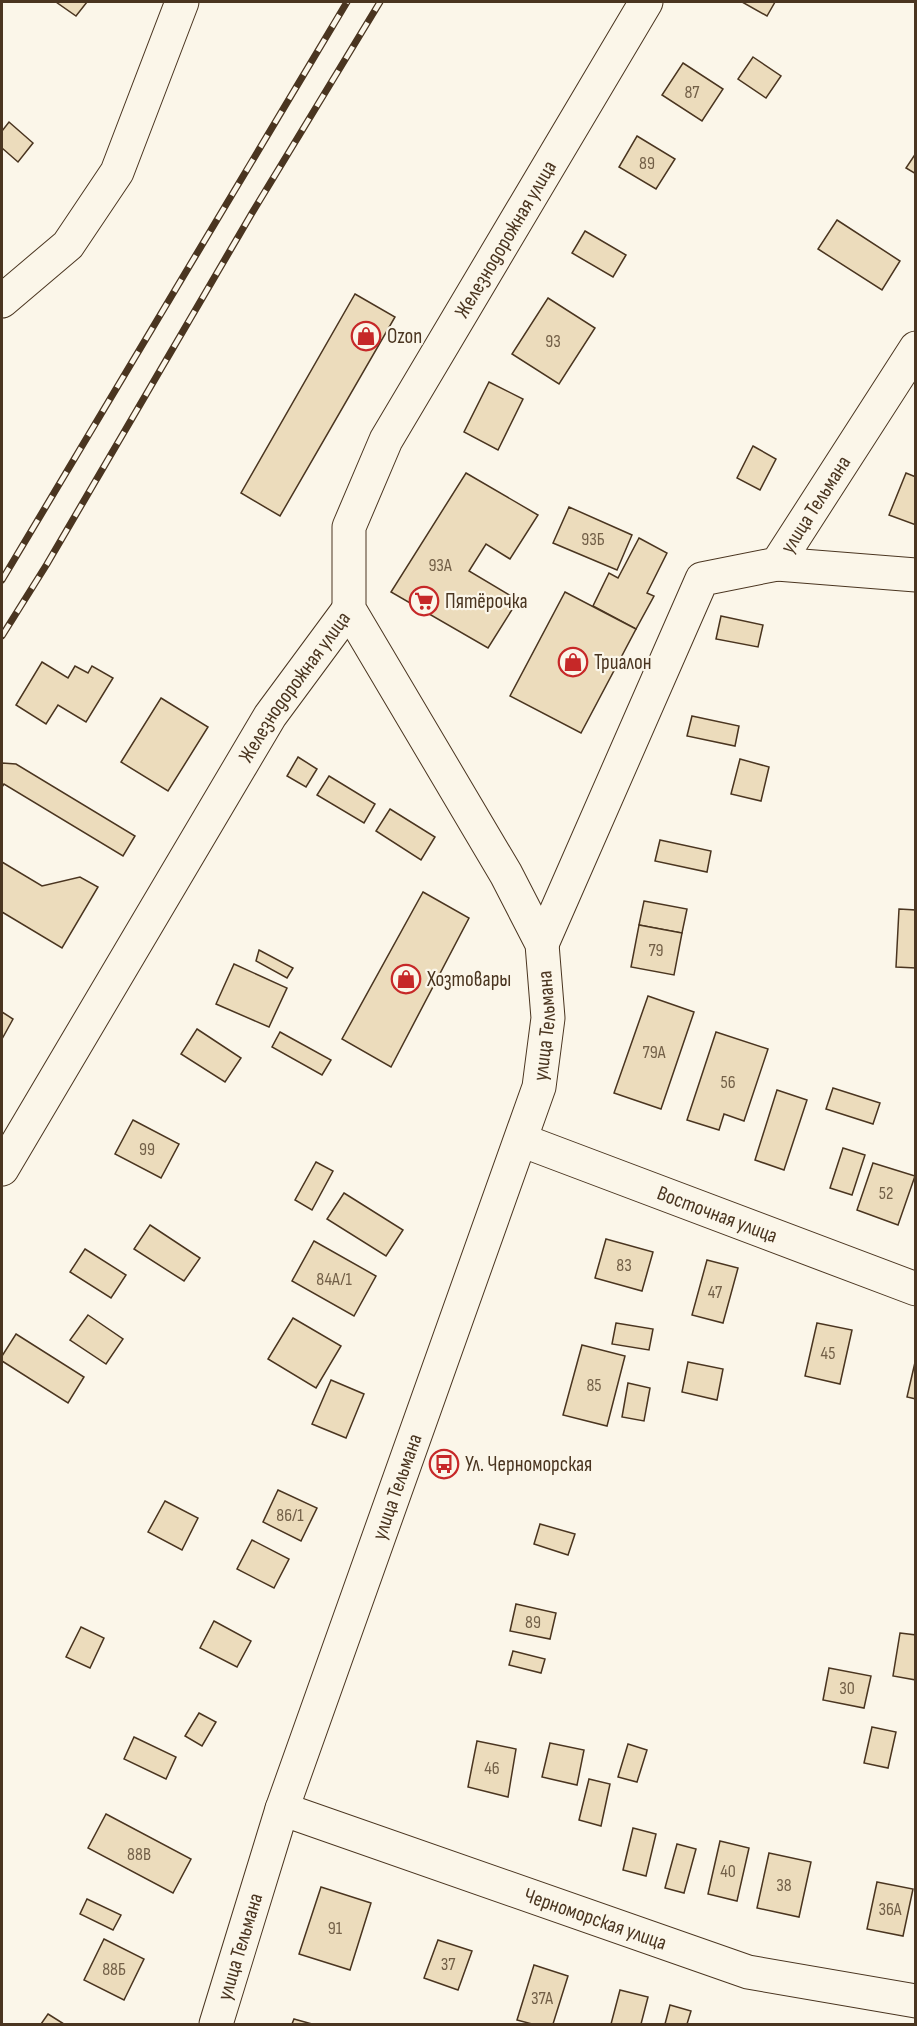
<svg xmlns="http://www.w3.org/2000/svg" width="917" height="2026" viewBox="0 0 917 2026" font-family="'Sofia Sans Condensed',sans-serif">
<rect width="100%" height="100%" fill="#fbf6e9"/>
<g fill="#ecdcbc" stroke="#4a3520" stroke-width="1.5">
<path d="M 56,2 L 87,2 L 76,16 Z"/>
<path d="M 742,2 L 775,2 L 767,16 Z"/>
<path d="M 753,57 L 781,76 L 766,98 L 738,79 Z"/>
<path d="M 683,63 L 723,89 L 702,121 L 662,95 Z"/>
<path d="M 9,122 L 33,143 L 18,162 L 2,148 L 2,131 Z"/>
<path d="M 637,136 L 675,159 L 656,189 L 619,167 Z"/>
<path d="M 916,153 L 916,174 L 906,168 Z"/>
<path d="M 837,220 L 900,261 L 882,290 L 818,249 Z"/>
<path d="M 585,231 L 626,255 L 613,277 L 572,253 Z"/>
<path d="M 355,294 L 395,317 L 280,516 L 241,493 Z"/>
<path d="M 548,298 L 595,328 L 559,384 L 512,354 Z"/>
<path d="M 489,382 L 523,399 L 498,450 L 464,432 Z"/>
<path d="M 753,446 L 776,459 L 760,490 L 737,478 Z"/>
<path d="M 466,473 L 538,515 L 510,559 L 486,544 L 469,571 L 518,600 L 488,648 L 391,592 Z"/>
<path d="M 906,473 L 916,477 L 916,525 L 889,515 Z"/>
<path d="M 569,507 L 632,535 L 617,570 L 553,543 Z"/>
<path d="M 639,538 L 667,553 L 647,593 L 654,596 L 636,629 L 593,606 L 609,573 L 618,578 Z"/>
<path d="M 565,592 L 636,629 L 581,733 L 510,696 Z"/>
<path d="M 721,616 L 763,625 L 758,647 L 716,639 Z"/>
<path d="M 42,662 L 68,678 L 75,666 L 88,673 L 92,666 L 113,678 L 86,722 L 58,705 L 46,724 L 16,705 Z"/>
<path d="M 161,698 L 208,727 L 168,791 L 121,762 Z"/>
<path d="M 692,716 L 739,726 L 735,746 L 687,736 Z"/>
<path d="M 298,757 L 317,769 L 306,787 L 287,776 Z"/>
<path d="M 740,759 L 769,767 L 761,801 L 731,794 Z"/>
<path d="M 2,763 L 16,764 L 135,836 L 123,856 L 4,784 L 2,787 Z"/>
<path d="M 329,776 L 375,804 L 364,823 L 317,795 Z"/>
<path d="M 390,809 L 435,837 L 421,860 L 376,831 Z"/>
<path d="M 660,840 L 711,851 L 707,872 L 655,861 Z"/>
<path d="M 2,862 L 42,886 L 80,877 L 98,887 L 62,948 L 2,912 Z"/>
<path d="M 423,892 L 469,918 L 391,1067 L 342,1039 Z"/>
<path d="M 644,901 L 687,909 L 682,933 L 639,925 Z"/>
<path d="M 899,909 L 916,910 L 916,968 L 896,967 Z"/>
<path d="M 639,925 L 682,933 L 674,975 L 631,967 Z"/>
<path d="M 259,950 L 293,968 L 287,978 L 256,961 Z"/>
<path d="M 234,964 L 287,988 L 269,1027 L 216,1004 Z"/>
<path d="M 648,996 L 694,1012 L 661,1109 L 614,1093 Z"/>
<path d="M 2,1012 L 13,1019 L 2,1039 Z"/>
<path d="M 197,1029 L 241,1058 L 225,1082 L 181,1054 Z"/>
<path d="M 280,1032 L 331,1060 L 322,1075 L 272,1047 Z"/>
<path d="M 716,1032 L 768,1049 L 744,1121 L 724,1114 L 719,1130 L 687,1120 Z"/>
<path d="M 833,1088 L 880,1103 L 873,1124 L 826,1109 Z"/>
<path d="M 777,1090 L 807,1100 L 784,1170 L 755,1160 Z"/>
<path d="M 133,1120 L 179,1144 L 161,1178 L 115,1154 Z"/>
<path d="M 843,1148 L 865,1155 L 852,1195 L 830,1188 Z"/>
<path d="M 316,1162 L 333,1171 L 312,1210 L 295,1200 Z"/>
<path d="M 873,1163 L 915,1176 L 898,1225 L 857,1210 Z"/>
<path d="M 344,1193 L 403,1230 L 386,1256 L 327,1219 Z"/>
<path d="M 150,1225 L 200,1258 L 184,1281 L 134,1249 Z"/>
<path d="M 606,1239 L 653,1252 L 642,1291 L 595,1278 Z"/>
<path d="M 314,1241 L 376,1276 L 354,1316 L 292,1281 Z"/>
<path d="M 85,1249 L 126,1275 L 111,1298 L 70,1272 Z"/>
<path d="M 707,1260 L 738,1268 L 723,1323 L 692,1315 Z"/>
<path d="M 88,1315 L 123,1339 L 106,1364 L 70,1340 Z"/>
<path d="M 293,1318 L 341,1346 L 316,1388 L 268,1359 Z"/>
<path d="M 616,1323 L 653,1329 L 649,1350 L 612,1344 Z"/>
<path d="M 817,1323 L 852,1330 L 840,1384 L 805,1376 Z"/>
<path d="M 16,1334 L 84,1377 L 68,1403 L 2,1361 L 2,1356 Z"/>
<path d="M 582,1345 L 625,1356 L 607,1426 L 563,1415 Z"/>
<path d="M 916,1358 L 916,1399 L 907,1397 Z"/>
<path d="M 688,1362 L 723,1369 L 717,1400 L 682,1392 Z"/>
<path d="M 331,1380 L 364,1394 L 346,1438 L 312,1424 Z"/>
<path d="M 628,1383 L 650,1388 L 644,1421 L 622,1417 Z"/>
<path d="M 278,1490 L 317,1508 L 301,1541 L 263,1522 Z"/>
<path d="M 165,1501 L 198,1518 L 182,1550 L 148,1532 Z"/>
<path d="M 540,1524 L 575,1534 L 568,1555 L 534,1544 Z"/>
<path d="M 252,1540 L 289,1559 L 274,1588 L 237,1569 Z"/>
<path d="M 516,1604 L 556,1613 L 550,1639 L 510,1631 Z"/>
<path d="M 214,1621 L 251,1641 L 237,1667 L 200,1648 Z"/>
<path d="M 81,1627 L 104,1638 L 90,1668 L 66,1657 Z"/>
<path d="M 900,1633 L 916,1635 L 916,1680 L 893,1676 Z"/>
<path d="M 513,1651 L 545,1659 L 541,1673 L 509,1665 Z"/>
<path d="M 829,1668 L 871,1676 L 864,1708 L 823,1700 Z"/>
<path d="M 199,1713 L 216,1722 L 202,1746 L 185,1736 Z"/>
<path d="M 872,1727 L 896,1732 L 888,1768 L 864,1763 Z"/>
<path d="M 134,1737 L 176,1757 L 166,1779 L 124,1759 Z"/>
<path d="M 477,1741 L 516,1749 L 508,1797 L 468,1787 Z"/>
<path d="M 550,1743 L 584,1750 L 577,1785 L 542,1777 Z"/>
<path d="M 628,1744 L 647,1750 L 637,1782 L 618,1777 Z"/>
<path d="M 589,1779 L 610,1784 L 601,1826 L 579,1820 Z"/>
<path d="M 106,1814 L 191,1859 L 173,1893 L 88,1848 Z"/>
<path d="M 633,1828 L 656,1834 L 646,1876 L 623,1870 Z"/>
<path d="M 720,1841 L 749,1848 L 737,1901 L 708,1894 Z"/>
<path d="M 677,1844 L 696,1849 L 684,1893 L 665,1888 Z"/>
<path d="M 769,1853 L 811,1862 L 799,1917 L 757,1908 Z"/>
<path d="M 877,1882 L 913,1889 L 903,1936 L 867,1929 Z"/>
<path d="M 321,1887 L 371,1903 L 350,1970 L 299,1954 Z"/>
<path d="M 87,1899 L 121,1915 L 113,1930 L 80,1914 Z"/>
<path d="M 104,1939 L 144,1959 L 124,2000 L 84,1980 Z"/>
<path d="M 438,1940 L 472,1951 L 458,1990 L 424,1978 Z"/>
<path d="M 534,1965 L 568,1976 L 553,2024 L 532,2024 L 517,2020 Z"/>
<path d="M 620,1990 L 648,1997 L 641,2024 L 611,2024 Z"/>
<path d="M 670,2005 L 691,2011 L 687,2024 L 665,2024 Z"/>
<path d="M 48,2014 L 64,2024 L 41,2024 Z"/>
<path d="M 294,2019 L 312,2024 L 292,2024 Z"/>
</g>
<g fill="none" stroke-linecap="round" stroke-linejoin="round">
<g stroke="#4a3520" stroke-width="35">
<g id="minor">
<path d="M 2,301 L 68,245 L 117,172 L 182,2"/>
<path d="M 777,564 L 916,575"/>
<path id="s1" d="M 542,944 L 702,579 L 777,564 L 916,348"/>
<path id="s2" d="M 521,1140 L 916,1289"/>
<path id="s3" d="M 2,1169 L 270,716 L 349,609"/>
<path id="s4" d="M 282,1809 L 748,1972 L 916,2001"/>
</g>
</g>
<g stroke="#4a3520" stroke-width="35">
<g id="major">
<path id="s5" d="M 216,2024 L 282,1809 L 539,1087 L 548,1018 L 542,944 L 506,874 L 349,609 L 349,527 L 386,440 L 646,2"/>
</g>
</g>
<use href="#minor" stroke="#fbf6e9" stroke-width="33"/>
<use href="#major" stroke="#fbf6e9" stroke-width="33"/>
<g stroke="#4a3520" stroke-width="7">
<g id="rail">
<path d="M 2,580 L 347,2"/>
<path d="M 2,636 L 47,564 L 252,213 L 380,2"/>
</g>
</g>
<use href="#rail" stroke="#fbf6e9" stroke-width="4.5" stroke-dasharray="14" stroke-linecap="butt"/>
</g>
<defs>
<g id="shop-ring" transform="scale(1.5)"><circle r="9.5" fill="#fbf6e9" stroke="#c62828" stroke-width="1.5"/><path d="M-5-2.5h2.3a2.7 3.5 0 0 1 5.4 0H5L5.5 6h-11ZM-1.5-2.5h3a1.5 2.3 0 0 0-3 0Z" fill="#c62828"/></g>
<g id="supermarket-ring" transform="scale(1.5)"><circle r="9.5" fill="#fbf6e9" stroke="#c62828" stroke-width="1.5"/><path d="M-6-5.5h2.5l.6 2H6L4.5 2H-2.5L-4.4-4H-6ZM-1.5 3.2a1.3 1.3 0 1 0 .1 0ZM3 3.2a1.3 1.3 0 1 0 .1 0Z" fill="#c62828"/></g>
<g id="bus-ring" transform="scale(1.5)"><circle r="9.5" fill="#fbf6e9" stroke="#c62828" stroke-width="1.5"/><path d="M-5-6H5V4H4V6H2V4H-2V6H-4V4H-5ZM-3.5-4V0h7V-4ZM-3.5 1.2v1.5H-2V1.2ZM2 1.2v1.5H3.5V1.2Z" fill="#c62828"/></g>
</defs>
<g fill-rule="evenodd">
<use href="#shop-ring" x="366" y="336"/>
<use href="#supermarket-ring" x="424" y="601"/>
<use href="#shop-ring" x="573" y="662"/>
<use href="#shop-ring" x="406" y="979"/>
<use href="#bus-ring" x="444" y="1464"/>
</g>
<g text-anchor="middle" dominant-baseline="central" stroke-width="4.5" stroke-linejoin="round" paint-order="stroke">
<g font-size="18" fill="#725f47">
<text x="692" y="92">87</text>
<text x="647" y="163">89</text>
<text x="553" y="341">93</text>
<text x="593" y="539">93Б</text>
<text x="440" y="565">93А</text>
<text x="656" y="950">79</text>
<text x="654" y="1052">79А</text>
<text x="728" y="1082">56</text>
<text x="147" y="1149">99</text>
<text x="886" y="1193">52</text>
<text x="624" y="1265">83</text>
<text x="334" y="1279">84А/1</text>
<text x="715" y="1292">47</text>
<text x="828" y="1353">45</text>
<text x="594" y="1385">85</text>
<text x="290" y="1515">86/1</text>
<text x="533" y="1622">89</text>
<text x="847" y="1688">30</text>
<text x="492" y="1768">46</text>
<text x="139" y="1854">88В</text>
<text x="728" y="1871">40</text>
<text x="784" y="1885">38</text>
<text x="890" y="1909">36А</text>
<text x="335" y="1928">91</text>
<text x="448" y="1964">37</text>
<text x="114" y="1969">88Б</text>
<text x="542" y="1998">37А</text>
</g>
<g font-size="21" fill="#4a3520" stroke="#fbf6e9">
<text stroke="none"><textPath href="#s5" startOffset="1932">Железнодорожная улица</textPath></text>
<text stroke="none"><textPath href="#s1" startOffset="546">улица Тельмана</textPath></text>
<text stroke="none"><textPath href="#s3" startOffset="564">Железнодорожная улица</textPath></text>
<text stroke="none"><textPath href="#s5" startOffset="1053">улица Тельмана</textPath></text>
<text stroke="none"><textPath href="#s2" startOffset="210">Восточная улица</textPath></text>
<text stroke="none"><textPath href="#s5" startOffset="567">улица Тельмана</textPath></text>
<text stroke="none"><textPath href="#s4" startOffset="332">Черноморская улица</textPath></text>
<text stroke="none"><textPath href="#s5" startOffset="81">улица Тельмана</textPath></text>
</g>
<g font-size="21" fill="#4a3520" stroke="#fbf6e9" text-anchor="start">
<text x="387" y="336">Ozon</text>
<text x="445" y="601">Пятёрочка</text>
<text x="594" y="662">Триалон</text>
<text x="427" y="979">Хозтовары</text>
<text x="465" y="1464">Ул. Черноморская</text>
</g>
</g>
<rect width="917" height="2026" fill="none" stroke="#4a3520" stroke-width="6"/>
</svg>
